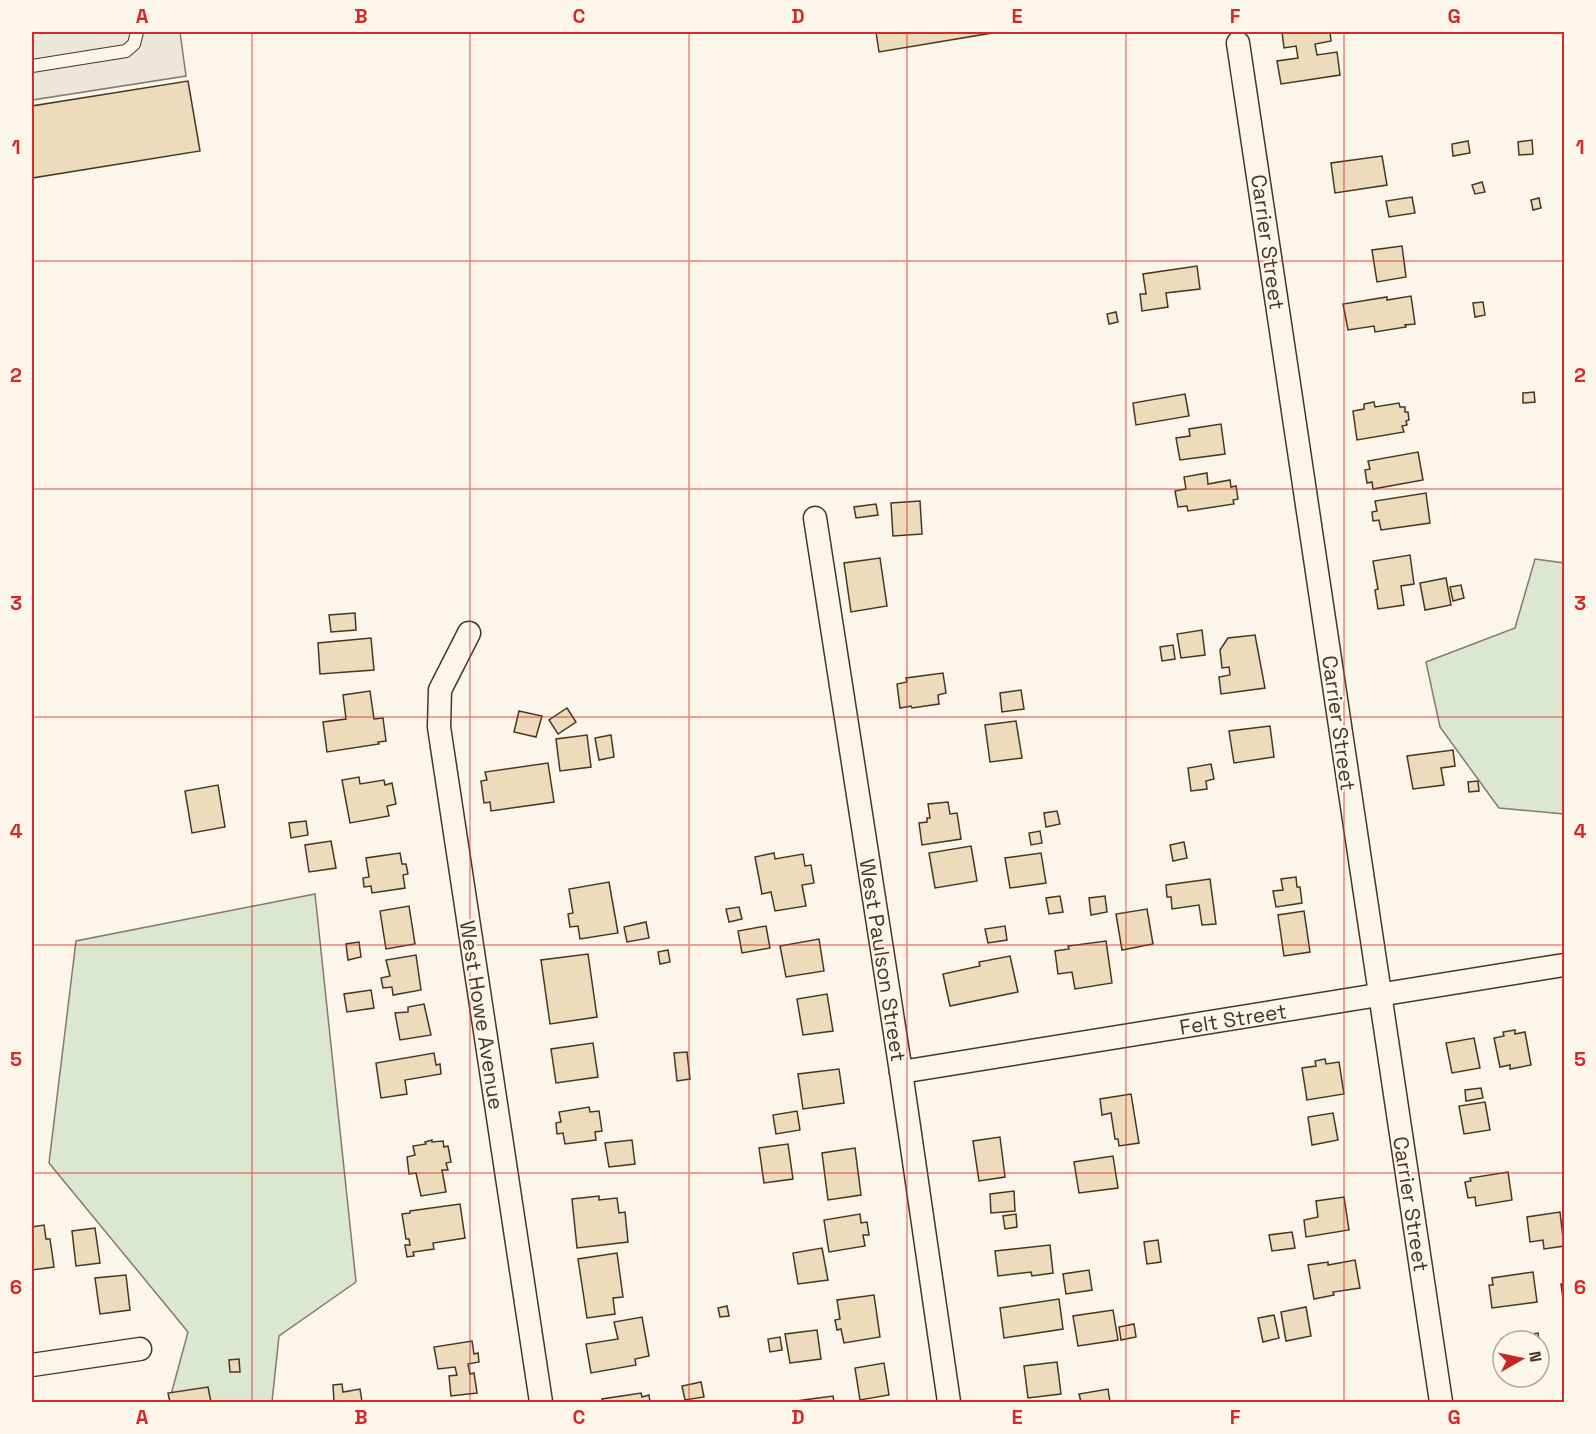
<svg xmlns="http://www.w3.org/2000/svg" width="1596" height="1434" viewBox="0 0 1596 1434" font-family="'Space Grotesk',sans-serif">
<rect width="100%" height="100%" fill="#fbf6e9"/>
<g fill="#dce7d0" stroke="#887966" stroke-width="1.5">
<path d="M 1535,559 L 1564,563 L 1564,814 L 1499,808 L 1440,727 L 1426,662 L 1515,628 Z"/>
<path d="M 315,894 L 356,1282 L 279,1336 L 272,1402 L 169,1402 L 188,1332 L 49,1163 L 76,941 Z"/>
</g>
<path fill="#ede7d9" stroke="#887966" stroke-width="1.5" d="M 32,32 L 180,32 L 186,76 L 32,100 Z"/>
<g fill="#ecdcbc" stroke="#4a3520" stroke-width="1.5">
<path d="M 876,32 L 992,32 L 992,33 L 879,52 Z"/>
<path d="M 1282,32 L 1330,32 L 1331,41 L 1315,44 L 1317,55 L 1337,52 L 1340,75 L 1281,84 L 1277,61 L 1298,58 L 1296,46 L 1284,48 Z"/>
<path d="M 188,81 L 200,151 L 32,178 L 32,106 Z"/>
<path d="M 1532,140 L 1533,154 L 1519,155 L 1518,142 Z"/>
<path d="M 1468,141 L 1470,153 L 1453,156 L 1452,144 Z"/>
<path d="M 1382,156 L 1387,185 L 1335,193 L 1331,163 Z"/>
<path d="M 1482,182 L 1485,192 L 1475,194 L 1472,185 Z"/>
<path d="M 1412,197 L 1415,213 L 1389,217 L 1386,201 Z"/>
<path d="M 1539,198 L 1541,208 L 1533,210 L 1531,200 Z"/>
<path d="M 1402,246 L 1406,277 L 1377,282 L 1372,250 Z"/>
<path d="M 1197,266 L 1200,289 L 1166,293 L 1168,307 L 1142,311 L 1140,294 L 1146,294 L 1143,274 Z"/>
<path d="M 1411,296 L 1415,324 L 1405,325 L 1406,327 L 1375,332 L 1374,326 L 1348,330 L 1343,304 L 1387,297 L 1387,300 Z"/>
<path d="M 1483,302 L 1485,315 L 1475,317 L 1473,303 Z"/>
<path d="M 1116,312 L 1118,322 L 1109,324 L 1107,314 Z"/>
<path d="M 1534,392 L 1535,402 L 1523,403 L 1523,393 Z"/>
<path d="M 1185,394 L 1189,416 L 1136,425 L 1133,403 Z"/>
<path d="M 1374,402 L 1375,407 L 1399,403 L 1400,407 L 1405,407 L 1405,412 L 1408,412 L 1409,420 L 1406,421 L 1407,425 L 1402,426 L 1404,432 L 1357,440 L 1353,411 L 1364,409 L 1364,404 Z"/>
<path d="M 1221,424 L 1225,454 L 1180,460 L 1176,438 L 1190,436 L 1189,429 Z"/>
<path d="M 1418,452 L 1423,480 L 1373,489 L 1372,482 L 1367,483 L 1365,470 L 1370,469 L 1368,461 Z"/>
<path d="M 1207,473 L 1208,484 L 1230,480 L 1231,487 L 1236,486 L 1238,499 L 1233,500 L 1234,504 L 1188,511 L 1187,506 L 1178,507 L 1175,491 L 1186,489 L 1184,477 Z"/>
<path d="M 1426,493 L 1430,523 L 1381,530 L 1379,520 L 1373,521 L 1372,512 L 1377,511 L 1375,501 Z"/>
<path d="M 920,501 L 922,534 L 893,536 L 891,503 Z"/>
<path d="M 876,504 L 878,515 L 856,518 L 854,507 Z"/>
<path d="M 1410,555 L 1414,584 L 1401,586 L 1404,605 L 1378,609 L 1375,590 L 1378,589 L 1373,561 Z"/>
<path d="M 880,558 L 887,606 L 851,612 L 844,563 Z"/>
<path d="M 1446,578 L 1451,605 L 1425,610 L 1420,583 Z"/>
<path d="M 1461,585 L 1464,598 L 1453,601 L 1450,587 Z"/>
<path d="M 355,613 L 356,630 L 331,632 L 329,615 Z"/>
<path d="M 1202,630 L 1205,655 L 1181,658 L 1177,634 Z"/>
<path d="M 1255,635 L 1265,688 L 1221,694 L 1219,677 L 1230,675 L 1229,667 L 1222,668 L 1220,650 L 1228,638 Z"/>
<path d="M 371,638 L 374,670 L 320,674 L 318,643 Z"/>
<path d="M 1173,645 L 1175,659 L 1162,661 L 1160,647 Z"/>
<path d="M 943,673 L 946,693 L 938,695 L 939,704 L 912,708 L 911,706 L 900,708 L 897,684 L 907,682 L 906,678 Z"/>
<path d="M 1021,690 L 1024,709 L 1002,712 L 1000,693 Z"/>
<path d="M 370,691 L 374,719 L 383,718 L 386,741 L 378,742 L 379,744 L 327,752 L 323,722 L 346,719 L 343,695 Z"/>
<path d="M 567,708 L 576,722 L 558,734 L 549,720 Z"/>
<path d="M 519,711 L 542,716 L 536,737 L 514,732 Z"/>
<path d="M 1016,721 L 1022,758 L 990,762 L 985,725 Z"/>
<path d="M 1270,726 L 1274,757 L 1234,763 L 1229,731 Z"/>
<path d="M 587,735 L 591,767 L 560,771 L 556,739 Z"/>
<path d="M 611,735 L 614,757 L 599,760 L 595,738 Z"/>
<path d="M 1453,750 L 1455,766 L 1441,768 L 1444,785 L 1413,789 L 1407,756 Z"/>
<path d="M 548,763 L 554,802 L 491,811 L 490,802 L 484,803 L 481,781 L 487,780 L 485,772 Z"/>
<path d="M 1211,764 L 1214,779 L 1206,781 L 1207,789 L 1191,791 L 1188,768 Z"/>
<path d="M 359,777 L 360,784 L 384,780 L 385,785 L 392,783 L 396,804 L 387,806 L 389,816 L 350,823 L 342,780 Z"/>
<path d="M 1478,781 L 1479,791 L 1469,792 L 1468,782 Z"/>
<path d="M 218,785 L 225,827 L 192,833 L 185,791 Z"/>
<path d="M 948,802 L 950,814 L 957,813 L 961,839 L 922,845 L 919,823 L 927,822 L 927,818 L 930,818 L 928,804 Z"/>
<path d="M 1057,811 L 1060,824 L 1046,827 L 1044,813 Z"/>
<path d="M 306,821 L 308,835 L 291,838 L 289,823 Z"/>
<path d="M 1040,831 L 1042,843 L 1031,845 L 1029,833 Z"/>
<path d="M 331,841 L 336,868 L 309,872 L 305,845 Z"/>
<path d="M 1184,842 L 1187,858 L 1173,861 L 1170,845 Z"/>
<path d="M 971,846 L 977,881 L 935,888 L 929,853 Z"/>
<path d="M 400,853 L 402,864 L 406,864 L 408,874 L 403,875 L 405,888 L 372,893 L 371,886 L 364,887 L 363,878 L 369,877 L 366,858 Z"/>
<path d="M 774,853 L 775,859 L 803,854 L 805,866 L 811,865 L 814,883 L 802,885 L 806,906 L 775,911 L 771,892 L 762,894 L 755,857 Z"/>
<path d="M 1041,853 L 1046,883 L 1010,888 L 1005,858 Z"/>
<path d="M 1296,877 L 1297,887 L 1300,887 L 1302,903 L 1276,907 L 1273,891 L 1283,890 L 1281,879 Z"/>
<path d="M 1210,879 L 1216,924 L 1202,925 L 1199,905 L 1172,909 L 1171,897 L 1167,897 L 1166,885 Z"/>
<path d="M 609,882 L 618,933 L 580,939 L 578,926 L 570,927 L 568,914 L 573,913 L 569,889 Z"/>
<path d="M 1060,896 L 1063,912 L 1049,914 L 1046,898 Z"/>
<path d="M 1105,896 L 1107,912 L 1091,915 L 1089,898 Z"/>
<path d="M 409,906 L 415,944 L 386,949 L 380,911 Z"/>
<path d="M 739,907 L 742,919 L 729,922 L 726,909 Z"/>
<path d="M 1147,909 L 1153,944 L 1122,950 L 1116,914 Z"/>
<path d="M 1304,911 L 1310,952 L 1284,956 L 1278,915 Z"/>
<path d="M 646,922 L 649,938 L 627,942 L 624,927 Z"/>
<path d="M 766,926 L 770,948 L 742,953 L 738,931 Z"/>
<path d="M 1005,926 L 1007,940 L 988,943 L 985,929 Z"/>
<path d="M 819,939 L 824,971 L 786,977 L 780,946 Z"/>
<path d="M 1106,941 L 1112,983 L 1075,989 L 1072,972 L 1058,974 L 1055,951 L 1069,949 L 1068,946 Z"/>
<path d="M 359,942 L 361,957 L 348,960 L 346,944 Z"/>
<path d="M 668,950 L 670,962 L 660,964 L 658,952 Z"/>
<path d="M 588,954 L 597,1017 L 550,1024 L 541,960 Z"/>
<path d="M 416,955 L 421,990 L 393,995 L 392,987 L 383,988 L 381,978 L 390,976 L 386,960 Z"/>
<path d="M 1010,956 L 1018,992 L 950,1006 L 943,974 L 980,966 L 979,962 Z"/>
<path d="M 371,990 L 374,1008 L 347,1012 L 344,994 Z"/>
<path d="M 827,994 L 833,1031 L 803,1035 L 797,999 Z"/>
<path d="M 424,1004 L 431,1035 L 400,1040 L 395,1013 L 408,1012 L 408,1007 Z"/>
<path d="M 1515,1030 L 1515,1034 L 1525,1032 L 1531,1065 L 1510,1069 L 1510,1065 L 1500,1067 L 1494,1038 L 1504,1036 L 1503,1032 Z"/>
<path d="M 1474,1038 L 1480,1068 L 1452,1073 L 1446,1043 Z"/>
<path d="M 593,1043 L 598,1077 L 556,1083 L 551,1049 Z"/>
<path d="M 687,1052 L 690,1079 L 677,1081 L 674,1053 Z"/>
<path d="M 434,1053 L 436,1065 L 440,1064 L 441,1074 L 405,1080 L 407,1094 L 381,1098 L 376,1063 Z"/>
<path d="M 1325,1059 L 1326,1064 L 1339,1062 L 1344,1094 L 1307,1100 L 1302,1068 L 1316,1066 L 1315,1061 Z"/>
<path d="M 839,1069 L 844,1103 L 803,1109 L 798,1074 Z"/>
<path d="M 1481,1088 L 1483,1098 L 1466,1101 L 1465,1090 Z"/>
<path d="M 1131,1094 L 1139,1143 L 1119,1146 L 1118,1139 L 1115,1139 L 1111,1113 L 1102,1115 L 1100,1099 Z"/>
<path d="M 1485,1102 L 1490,1130 L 1464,1134 L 1459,1106 Z"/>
<path d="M 589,1107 L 590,1112 L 599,1111 L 602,1131 L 595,1132 L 596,1140 L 565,1144 L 563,1133 L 557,1134 L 556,1123 L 561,1122 L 559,1112 Z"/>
<path d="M 797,1111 L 800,1130 L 776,1134 L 773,1115 Z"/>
<path d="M 1333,1113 L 1338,1140 L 1312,1145 L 1308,1117 Z"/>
<path d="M 1000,1137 L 1005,1177 L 979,1181 L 973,1141 Z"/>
<path d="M 432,1140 L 432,1142 L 443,1141 L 444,1147 L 448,1146 L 451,1162 L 446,1163 L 448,1170 L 442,1170 L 446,1192 L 421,1196 L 416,1173 L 409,1174 L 407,1157 L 415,1155 L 413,1146 L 426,1144 L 425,1142 Z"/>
<path d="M 632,1140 L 635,1164 L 609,1167 L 605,1143 Z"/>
<path d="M 788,1144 L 793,1179 L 764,1183 L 759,1148 Z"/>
<path d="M 855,1148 L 861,1195 L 828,1200 L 822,1153 Z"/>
<path d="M 1113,1156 L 1118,1188 L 1079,1193 L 1074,1162 Z"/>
<path d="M 1508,1172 L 1512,1200 L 1476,1206 L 1475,1197 L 1468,1198 L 1465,1182 L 1471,1181 L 1470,1178 Z"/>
<path d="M 1014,1191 L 1015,1211 L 991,1213 L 990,1194 Z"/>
<path d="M 599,1196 L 599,1200 L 617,1198 L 619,1213 L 625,1212 L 628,1242 L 577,1248 L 572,1199 Z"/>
<path d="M 1344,1197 L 1349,1230 L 1306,1237 L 1304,1220 L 1318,1217 L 1316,1201 Z"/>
<path d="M 460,1204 L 465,1238 L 433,1243 L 434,1249 L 413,1252 L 414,1256 L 407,1257 L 405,1245 L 410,1245 L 409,1239 L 406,1239 L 402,1214 L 410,1213 L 410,1211 Z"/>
<path d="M 1560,1212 L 1564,1246 L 1544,1249 L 1543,1240 L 1530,1242 L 1527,1217 Z"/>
<path d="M 860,1214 L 861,1223 L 867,1222 L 869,1235 L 863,1235 L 865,1246 L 829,1252 L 824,1220 Z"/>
<path d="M 1016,1214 L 1017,1227 L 1005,1229 L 1003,1216 Z"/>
<path d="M 44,1225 L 46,1239 L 50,1239 L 54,1267 L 32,1270 L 32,1227 Z"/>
<path d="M 95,1228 L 100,1263 L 76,1266 L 72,1231 Z"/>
<path d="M 1292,1232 L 1295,1248 L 1272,1251 L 1269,1235 Z"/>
<path d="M 1158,1240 L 1161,1262 L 1147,1264 L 1144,1242 Z"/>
<path d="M 1050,1245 L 1053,1273 L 1032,1276 L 1031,1272 L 998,1276 L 995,1251 Z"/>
<path d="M 822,1248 L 828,1280 L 798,1284 L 793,1253 Z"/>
<path d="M 617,1253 L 623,1297 L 613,1298 L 615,1314 L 587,1318 L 578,1259 Z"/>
<path d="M 1355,1260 L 1360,1288 L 1333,1292 L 1334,1295 L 1314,1299 L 1308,1265 L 1328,1262 L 1328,1265 Z"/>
<path d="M 1089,1270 L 1092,1290 L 1066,1294 L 1063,1274 Z"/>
<path d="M 1533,1272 L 1537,1302 L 1492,1308 L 1489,1285 L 1493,1285 L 1492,1278 Z"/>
<path d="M 126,1275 L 130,1310 L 100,1314 L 95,1278 Z"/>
<path d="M 1561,1284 L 1564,1284 L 1564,1306 Z"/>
<path d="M 874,1295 L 880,1337 L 844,1343 L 841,1329 L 837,1330 L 835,1320 L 840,1319 L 837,1300 Z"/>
<path d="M 1059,1299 L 1063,1329 L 1004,1338 L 1000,1308 Z"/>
<path d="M 727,1306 L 729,1316 L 720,1317 L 718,1308 Z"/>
<path d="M 1306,1307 L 1311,1336 L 1286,1341 L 1281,1312 Z"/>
<path d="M 1113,1310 L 1118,1340 L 1078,1346 L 1073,1316 Z"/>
<path d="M 1274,1315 L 1279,1338 L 1263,1342 L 1258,1318 Z"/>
<path d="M 642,1317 L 649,1356 L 635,1359 L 636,1365 L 591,1373 L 586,1344 L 618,1339 L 614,1322 Z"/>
<path d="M 1134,1324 L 1136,1337 L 1121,1340 L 1119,1327 Z"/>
<path d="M 817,1330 L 821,1359 L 790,1363 L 785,1334 Z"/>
<path d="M 1538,1333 L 1539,1341 L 1503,1341 L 1503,1352 L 1501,1339 Z"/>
<path d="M 780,1337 L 782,1350 L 770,1352 L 768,1339 Z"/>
<path d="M 472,1341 L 474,1354 L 478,1353 L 479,1362 L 468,1364 L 470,1374 L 474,1373 L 477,1393 L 451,1396 L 449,1376 L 457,1375 L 455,1367 L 438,1369 L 434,1347 Z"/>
<path d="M 1539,1342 L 1543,1364 L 1539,1364 Z"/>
<path d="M 1503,1353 L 1503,1370 L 1497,1371 L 1495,1355 Z"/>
<path d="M 239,1359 L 240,1372 L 230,1372 L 229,1360 Z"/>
<path d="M 1057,1362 L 1061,1394 L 1028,1398 L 1024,1366 Z"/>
<path d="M 884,1363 L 889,1395 L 860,1400 L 855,1368 Z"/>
<path d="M 701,1382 L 704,1397 L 685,1400 L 682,1386 Z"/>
<path d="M 342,1384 L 343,1392 L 360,1389 L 362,1402 L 334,1402 L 333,1385 Z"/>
<path d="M 208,1387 L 211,1402 L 170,1402 L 168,1393 Z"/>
<path d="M 1108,1389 L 1110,1402 L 1081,1402 L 1079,1394 Z"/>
<path d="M 641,1393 L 642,1397 L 649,1395 L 650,1402 L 602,1402 L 602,1399 Z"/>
<path d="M 833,1396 L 834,1402 L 796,1402 L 796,1401 Z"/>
</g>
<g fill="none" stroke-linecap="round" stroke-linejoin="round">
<g stroke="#4a3520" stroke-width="14">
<path id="service" d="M 32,66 L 126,51 L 134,44 L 137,32"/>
</g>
<g stroke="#4a3520" stroke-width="25">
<g id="minor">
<path d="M 1238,43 L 1441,1402"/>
<path d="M 815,518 L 901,1072 L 949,1402"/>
<path d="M 469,633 L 440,690 L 439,727 L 541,1402"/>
<path d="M 901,1072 L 1564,965"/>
<path d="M 32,1365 L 140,1349"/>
</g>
</g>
<use href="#service" stroke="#fbf6e9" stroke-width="12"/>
<use href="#minor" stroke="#fbf6e9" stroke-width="22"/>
</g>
<path fill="none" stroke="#d62828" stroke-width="1.5" stroke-opacity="0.55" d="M 252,32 L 252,1402M 470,32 L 470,1402M 689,32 L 689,1402M 907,32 L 907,1402M 1126,32 L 1126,1402M 1344,32 L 1344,1402M 32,261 L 1564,261M 32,489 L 1564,489M 32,717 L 1564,717M 32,945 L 1564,945M 32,1173 L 1564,1173"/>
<g text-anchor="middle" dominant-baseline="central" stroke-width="4.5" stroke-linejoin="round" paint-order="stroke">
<g font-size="21" fill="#4a3520" stroke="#fbf6e9">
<text transform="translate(1268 242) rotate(82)">Carrier Street</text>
<text transform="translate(1339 723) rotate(82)">Carrier Street</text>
<text transform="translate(883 960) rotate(81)">West Paulson Street</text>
<text transform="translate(482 1015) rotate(81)">West Howe Avenue</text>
<text transform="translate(1233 1019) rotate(-9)">Felt Street</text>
<text transform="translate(1411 1204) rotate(81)">Carrier Street</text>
</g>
</g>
<rect width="1596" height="1434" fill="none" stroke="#fbf6e9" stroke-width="66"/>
<g transform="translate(1521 1359) rotate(81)"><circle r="28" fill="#fbf6e9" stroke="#b4a999" stroke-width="1.5"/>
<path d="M0-4.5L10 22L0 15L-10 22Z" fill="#c62828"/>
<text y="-9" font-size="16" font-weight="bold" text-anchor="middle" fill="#4a3520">N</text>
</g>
<rect x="33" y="33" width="1530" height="1368" fill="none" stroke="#d62828" stroke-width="2"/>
<g font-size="20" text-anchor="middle" font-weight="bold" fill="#d62828">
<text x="142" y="23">A</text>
<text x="361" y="23">B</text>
<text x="579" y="23">C</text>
<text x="798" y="23">D</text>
<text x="1017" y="23">E</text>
<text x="1235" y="23">F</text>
<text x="1454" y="23">G</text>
<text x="16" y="154">1</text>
<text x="1580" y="154">1</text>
<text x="16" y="382">2</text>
<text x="1580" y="382">2</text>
<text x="16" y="610">3</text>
<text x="1580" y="610">3</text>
<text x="16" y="838">4</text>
<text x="1580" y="838">4</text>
<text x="16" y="1066">5</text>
<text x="1580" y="1066">5</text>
<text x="16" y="1294">6</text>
<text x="1580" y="1294">6</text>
<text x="142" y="1424">A</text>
<text x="361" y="1424">B</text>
<text x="579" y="1424">C</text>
<text x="798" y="1424">D</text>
<text x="1017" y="1424">E</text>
<text x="1235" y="1424">F</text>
<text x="1454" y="1424">G</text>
</g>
</svg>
